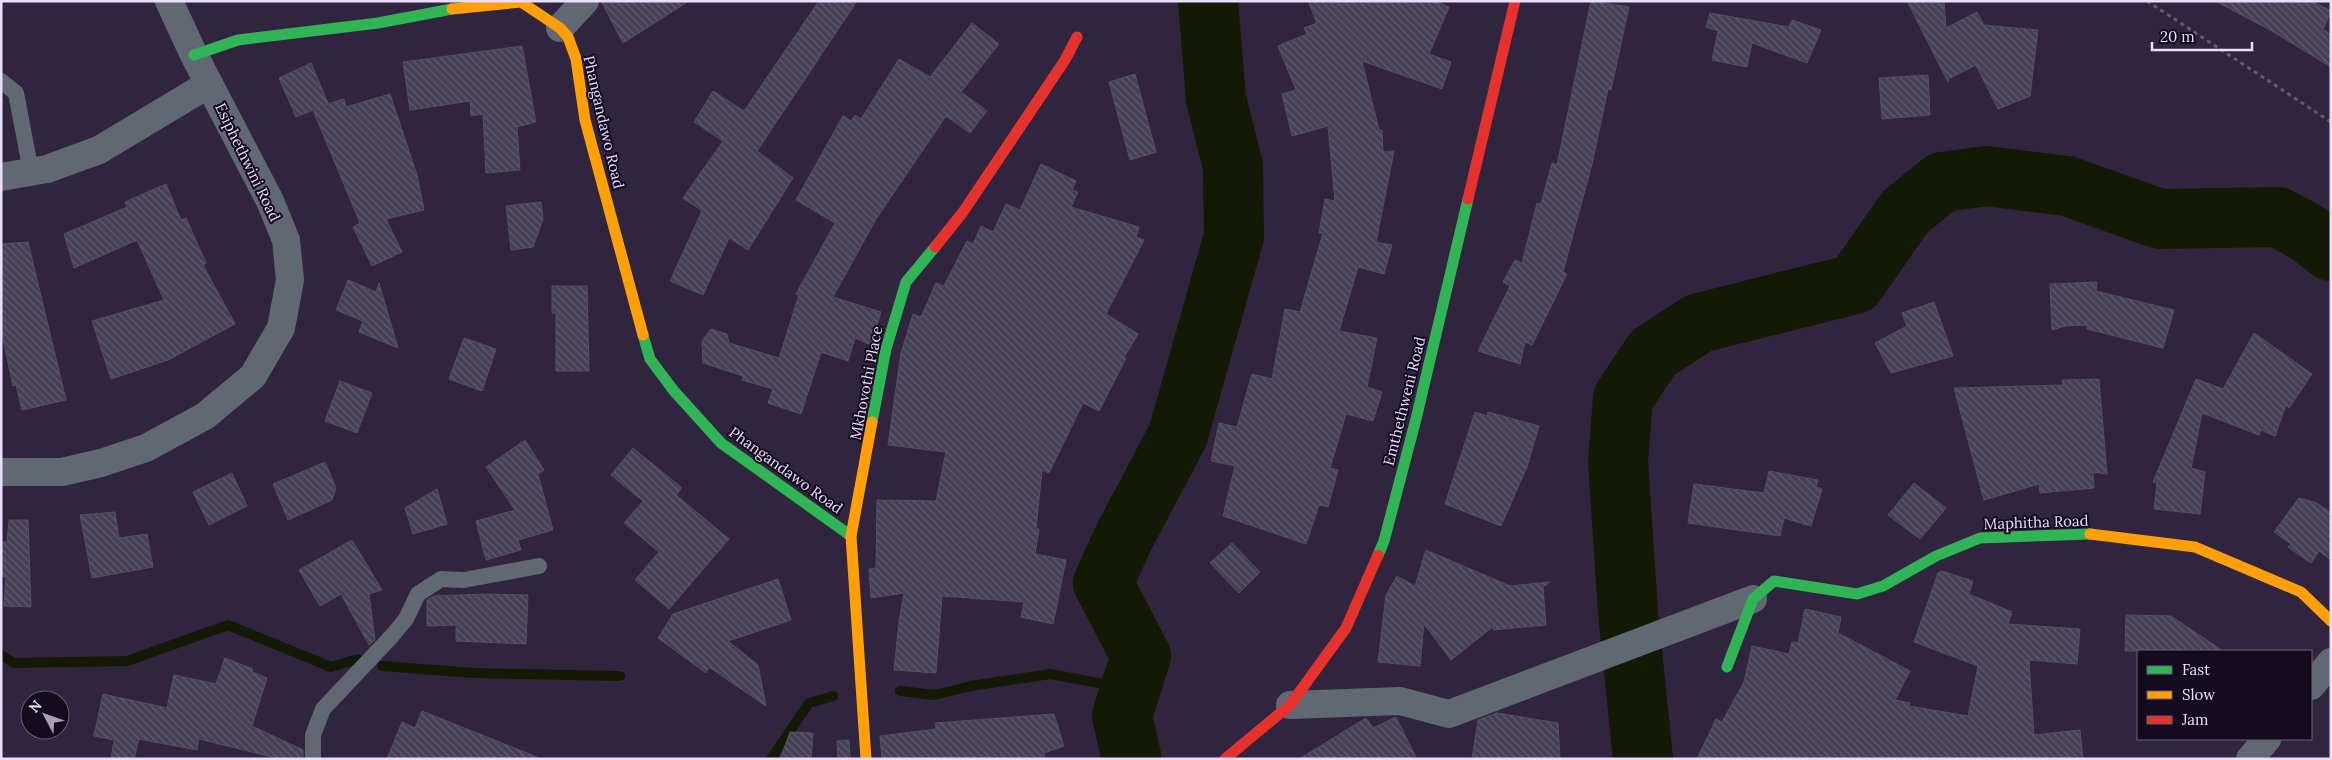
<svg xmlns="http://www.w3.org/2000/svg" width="2332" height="760" viewBox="0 0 2332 760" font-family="Lora,serif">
<defs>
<pattern id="building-back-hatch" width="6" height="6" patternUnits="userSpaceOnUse" patternTransform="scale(1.25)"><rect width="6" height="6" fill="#454055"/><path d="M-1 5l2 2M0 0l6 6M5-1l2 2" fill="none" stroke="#605b6e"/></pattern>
</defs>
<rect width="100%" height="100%" fill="#31243e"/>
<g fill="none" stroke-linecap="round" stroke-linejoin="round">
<g stroke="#141906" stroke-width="10">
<path d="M 1,655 L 14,663 L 127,661 L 228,625 L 331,667 L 358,659"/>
<path d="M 382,666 L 474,673 L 620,676"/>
<path d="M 900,691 L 934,695 L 971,686 L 1050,674 L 1131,689"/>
<path d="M 771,759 L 809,703 L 833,696"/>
</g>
<g stroke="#141906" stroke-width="60">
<path d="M 1131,756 L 1122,716 L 1141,656 L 1103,583 L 1124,537 L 1178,435 L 1234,236 L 1233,166 L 1216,99 L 1208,1"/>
<path d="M 1643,759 L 1628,612 L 1618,461 L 1623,398 L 1653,353 L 1699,323 L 1855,284 L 1905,212 L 1942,182 L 1986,176 L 2067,186 L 2160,219 L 2278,217 L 2306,232 L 2331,251"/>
</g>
</g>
<g fill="url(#building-back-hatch)" stroke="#554f65">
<path d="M 601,1 L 689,1 L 623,43 Z"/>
<path d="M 819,1 L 857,1 L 757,151 L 793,178 L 748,250 L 729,238 L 703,295 L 670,281 L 702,211 L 683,198 L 723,141 L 694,122 L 713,91 L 744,111 Z"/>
<path d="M 1308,1 L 1435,1 L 1449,7 L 1429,54 L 1451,62 L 1442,89 L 1362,61 L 1379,130 L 1382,130 L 1383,152 L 1394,151 L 1376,242 L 1392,245 L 1384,274 L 1358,267 L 1339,331 L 1377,338 L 1367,387 L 1382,392 L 1373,421 L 1346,414 L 1330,468 L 1338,470 L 1328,507 L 1319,505 L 1306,544 L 1223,516 L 1235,466 L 1211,461 L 1219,423 L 1237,427 L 1252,374 L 1272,379 L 1285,309 L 1300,312 L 1323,233 L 1319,233 L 1325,199 L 1335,201 L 1328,126 L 1292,136 L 1282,94 L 1296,90 L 1278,46 L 1307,34 L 1304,28 L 1317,23 Z"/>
<path d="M 1591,1 L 1629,7 L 1611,90 L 1608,89 L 1592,164 L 1563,272 L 1567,274 L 1532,345 L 1525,342 L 1520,364 L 1478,351 L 1510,286 L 1503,282 L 1515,260 L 1522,263 L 1537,203 L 1541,204 L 1552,163 L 1557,165 Z"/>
<path d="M 1907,1 L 1944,1 L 1946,28 L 1977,12 L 1984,25 L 2038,30 L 2030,96 L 1998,109 L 1976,65 L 1948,79 L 1948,82 Z"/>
<path d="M 2215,1 L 2312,1 L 2331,11 L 2323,29 L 2331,35 L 2331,67 L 2272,31 Z"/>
<path d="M 1710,13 L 1789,27 L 1792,20 L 1821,30 L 1807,63 L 1752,43 L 1747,67 L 1712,60 L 1718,31 L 1706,27 Z"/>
<path d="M 972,23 L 999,44 L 961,92 L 987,111 L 970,133 L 946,116 L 876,219 L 833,297 L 881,312 L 871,345 L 855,338 L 848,361 L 821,352 L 801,414 L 768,403 L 773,389 L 742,380 L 743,376 L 703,363 L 702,341 L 711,329 L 727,334 L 729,343 L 779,358 L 799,295 L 796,294 L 835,223 L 796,200 L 843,116 L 851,121 L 855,115 L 861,119 L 899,59 L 930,77 Z"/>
<path d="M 522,46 L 536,122 L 517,127 L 520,170 L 486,173 L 483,114 L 471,116 L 470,101 L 410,110 L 403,62 Z"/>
<path d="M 311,63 L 328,103 L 324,105 L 344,99 L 346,107 L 390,94 L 417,175 L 424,210 L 386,219 L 402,252 L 372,266 L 353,227 L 360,223 L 313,110 L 296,117 L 279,78 Z"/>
<path d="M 1135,74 L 1156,152 L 1130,160 L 1109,82 Z"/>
<path d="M 1928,75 L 1930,115 L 1882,119 L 1879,78 Z"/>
<path d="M 1041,164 L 1076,181 L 1072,190 L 1078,192 L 1071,207 L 1139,227 L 1136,237 L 1144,240 L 1106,314 L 1138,334 L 1124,357 L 1126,358 L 1099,411 L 1083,403 L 1049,473 L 1042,470 L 1036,529 L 1039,529 L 1035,554 L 1066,560 L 1053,624 L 1021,617 L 1024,602 L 942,596 L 936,673 L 894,670 L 899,622 L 904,593 L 871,598 L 869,569 L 876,568 L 877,500 L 936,501 L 946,452 L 888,445 L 901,353 L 913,314 L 921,317 L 936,283 L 944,286 L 967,241 L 973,244 L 981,226 L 993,232 L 1006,204 L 1020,210 Z"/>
<path d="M 166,184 L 181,220 L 186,218 L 206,263 L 203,265 L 235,324 L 168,360 L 111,379 L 92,321 L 164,300 L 137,240 L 74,268 L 64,234 L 127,207 L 125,202 Z"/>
<path d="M 541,202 L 543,219 L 533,247 L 511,250 L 506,206 Z"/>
<path d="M 28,242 L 66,400 L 22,410 L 16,385 L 13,386 L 1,329 L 1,244 Z"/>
<path d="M 348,280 L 376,292 L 379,283 L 398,348 L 359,332 L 363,321 L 336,310 Z"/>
<path d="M 2097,282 L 2096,291 L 2174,310 L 2163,348 L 2087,329 L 2087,325 L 2065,326 L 2052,330 L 2050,284 Z"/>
<path d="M 552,286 L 587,286 L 589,371 L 556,371 L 556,313 L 552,313 Z"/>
<path d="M 1934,302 L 1953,356 L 1891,373 L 1875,343 L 1907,326 L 1902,313 Z"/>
<path d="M 2254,333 L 2312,374 L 2289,408 L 2286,405 L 2275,436 L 2261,430 L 2259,435 L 2202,413 L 2191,468 L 2205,472 L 2200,514 L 2154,509 L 2157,483 L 2153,482 L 2196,379 L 2223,389 Z"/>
<path d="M 464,338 L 496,349 L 482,391 L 449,379 Z"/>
<path d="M 2099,379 L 2107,474 L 2093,472 L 2094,488 L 2040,493 L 2039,484 L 1984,500 L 1954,388 L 2063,385 L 2062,380 Z"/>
<path d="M 340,381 L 372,393 L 357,433 L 325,421 Z"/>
<path d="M 1475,412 L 1487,416 L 1488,412 L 1539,426 L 1527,467 L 1501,526 L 1445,504 Z"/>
<path d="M 525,440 L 544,470 L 538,474 L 553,530 L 518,540 L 521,550 L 486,560 L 476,521 L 515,510 L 486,467 Z"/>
<path d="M 633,448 L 682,488 L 676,495 L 729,539 L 669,609 L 635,580 L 659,552 L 624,523 L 643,501 L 611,475 Z"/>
<path d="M 325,462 L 336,488 L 332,500 L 288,520 L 273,484 Z"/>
<path d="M 1769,471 L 1818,480 L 1816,487 L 1822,489 L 1811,526 L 1784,518 L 1780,536 L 1688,523 L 1694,484 L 1764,493 Z"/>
<path d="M 232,473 L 247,506 L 209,525 L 193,492 Z"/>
<path d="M 1914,483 L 1946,508 L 1920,539 L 1888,515 Z"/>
<path d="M 437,489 L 447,524 L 413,534 L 405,508 Z"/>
<path d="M 2299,498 L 2317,503 L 2331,513 L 2331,560 L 2319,551 L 2311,563 L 2288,547 L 2291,544 L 2274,532 Z"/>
<path d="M 115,512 L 119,538 L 147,534 L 153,567 L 92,578 L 80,515 Z"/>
<path d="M 9,520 L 28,520 L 31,607 L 4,606 L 6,576 L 1,577 L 1,542 L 7,542 Z"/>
<path d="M 352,540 L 382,590 L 369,594 L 375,640 L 369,645 L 341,594 L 320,606 L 299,570 Z"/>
<path d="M 1232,543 L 1260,572 L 1239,593 L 1210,563 Z"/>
<path d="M 1426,550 L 1510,586 L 1550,582 L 1543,587 L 1546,625 L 1493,630 L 1494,626 L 1451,660 L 1424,624 L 1420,666 L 1378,662 L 1386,595 L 1397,576 L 1415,586 Z"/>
<path d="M 1942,571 L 1973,581 L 1969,594 L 2012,612 L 2008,624 L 2080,629 L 2077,664 L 2029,660 L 2034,735 L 2080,730 L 2083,759 L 1697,759 L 1716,719 L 1722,722 L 1744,682 L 1752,646 L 1789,654 L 1792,642 L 1798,643 L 1805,609 L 1841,617 L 1838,633 L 1910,671 L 1895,700 L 1910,703 L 1909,706 L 1968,716 L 1978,666 L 1914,642 L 1938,573 Z"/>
<path d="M 778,579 L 791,620 L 728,641 L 758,665 L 766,706 L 709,667 L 706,673 L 658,638 L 673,614 Z"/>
<path d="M 486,594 L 528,595 L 526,644 L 456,641 L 456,625 L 427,626 L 427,600 L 434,596 Z"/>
<path d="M 2126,615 L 2171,616 L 2223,651 L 2125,651 Z"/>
<path d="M 225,658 L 253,669 L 252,672 L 267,678 L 252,726 L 303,750 L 303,759 L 280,759 L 199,739 L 197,750 L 139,739 L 134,759 L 111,759 L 114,740 L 94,736 L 103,694 L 167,708 L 174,675 L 216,684 Z"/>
<path d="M 422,711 L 537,757 L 537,759 L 387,759 L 402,722 L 415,728 Z"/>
<path d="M 1497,713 L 1558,723 L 1560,759 L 1472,759 L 1478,720 Z"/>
<path d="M 1054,714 L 1064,746 L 1044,753 L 1045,759 L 882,759 L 880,736 L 936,729 L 935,723 Z"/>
<path d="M 1396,717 L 1417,759 L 1299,759 L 1366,718 L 1373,728 Z"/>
<path d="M 790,732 L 813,733 L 811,759 L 780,759 Z"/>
<path d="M 849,740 L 850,759 L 838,759 L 837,741 Z"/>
</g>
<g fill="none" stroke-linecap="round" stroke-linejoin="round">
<path stroke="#5e5e6d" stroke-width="3" stroke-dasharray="4 4" stroke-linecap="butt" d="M 2147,1 L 2331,122"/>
<g stroke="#606874" stroke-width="16">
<path d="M 1,81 L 16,93 L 31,172"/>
<path d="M 313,759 L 313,735 L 323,709 L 391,637 L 406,619 L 418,594 L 441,579 L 464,580 L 539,566"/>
</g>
<g stroke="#606874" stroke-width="28">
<path d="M 560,28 L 585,1"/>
<path d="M 1,177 L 47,169 L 99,150 L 209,84"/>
<path d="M 1,472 L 62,472 L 101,463 L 146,448 L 205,416 L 253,376 L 281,328 L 290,280 L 286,240 L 270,201 L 194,55 L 169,1"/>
<path d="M 2311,686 L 2331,662"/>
<path d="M 1290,705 L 1400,701 L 1449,714 L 1753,599"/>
<path d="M 2250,759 L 2267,739"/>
</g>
<g stroke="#30b455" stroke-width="11">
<path d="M 194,55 L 238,40 L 378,23 L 452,9"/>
<path d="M 643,335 L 650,359 L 674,391 L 721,443 L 851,536"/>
<path d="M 872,422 L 886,349 L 906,282 L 935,247"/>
<path d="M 1378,555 L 1384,541 L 1416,419 L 1468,199"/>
<path d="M 1727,667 L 1753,599 L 1774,581 L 1857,594 L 1883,586 L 1936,556 L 1980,538 L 2090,534"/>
</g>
<g stroke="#ff9f0a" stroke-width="11">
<path d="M 452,9 L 521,2 L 560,28 L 568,37 L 576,59 L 585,120 L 643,335"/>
<path d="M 2090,534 L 2195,547 L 2301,592 L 2331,621"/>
<path d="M 866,759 L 851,536 L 872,422"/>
</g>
<g stroke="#e5322d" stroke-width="11">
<path d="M 1468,199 L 1515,1"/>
<path d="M 935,247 L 963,212 L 1065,60 L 1077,37"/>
<path d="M 1225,759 L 1290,705 L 1346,628 L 1378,555"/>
</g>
</g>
<g text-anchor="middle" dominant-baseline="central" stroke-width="4" stroke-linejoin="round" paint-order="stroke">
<g font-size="15" fill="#eadefd" stroke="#140b1f">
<text transform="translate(604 122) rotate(77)">Phangandawo Road</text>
<text transform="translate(248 162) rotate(64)">Esiphethwini Road</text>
<text transform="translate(866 383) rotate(-79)">Mkhovothi Place</text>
<text transform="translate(1404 401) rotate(-76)">Emthethweni Road</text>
<text transform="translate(786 470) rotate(36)">Phangandawo Road</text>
<text transform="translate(2036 522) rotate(-2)">Maphitha Road</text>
</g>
</g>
<rect width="2332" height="760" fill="none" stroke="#eadefd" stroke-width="5"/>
<rect x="2137" y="650" width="175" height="90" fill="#140b1f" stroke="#6a5f78"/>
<rect x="2147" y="666" width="25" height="8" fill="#30b455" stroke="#6a5f78"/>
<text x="2182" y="675" font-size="15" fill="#eadefd">Fast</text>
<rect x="2147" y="691" width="25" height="8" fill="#ff9f0a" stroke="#6a5f78"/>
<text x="2182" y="700" font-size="15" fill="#eadefd">Slow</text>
<rect x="2147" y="716" width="25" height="8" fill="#e5322d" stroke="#6a5f78"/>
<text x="2182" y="725" font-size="15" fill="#eadefd">Jam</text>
<g transform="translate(45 715) rotate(311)"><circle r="24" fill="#140b1f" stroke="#6a5f78"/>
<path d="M0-4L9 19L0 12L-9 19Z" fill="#a99dba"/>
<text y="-8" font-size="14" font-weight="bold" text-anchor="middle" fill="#eadefd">N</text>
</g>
<path d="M2152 42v8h100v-8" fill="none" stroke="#eadefd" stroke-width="2.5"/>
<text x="2160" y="42" font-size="15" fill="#eadefd" stroke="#140b1f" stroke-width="4" paint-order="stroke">20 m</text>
</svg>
